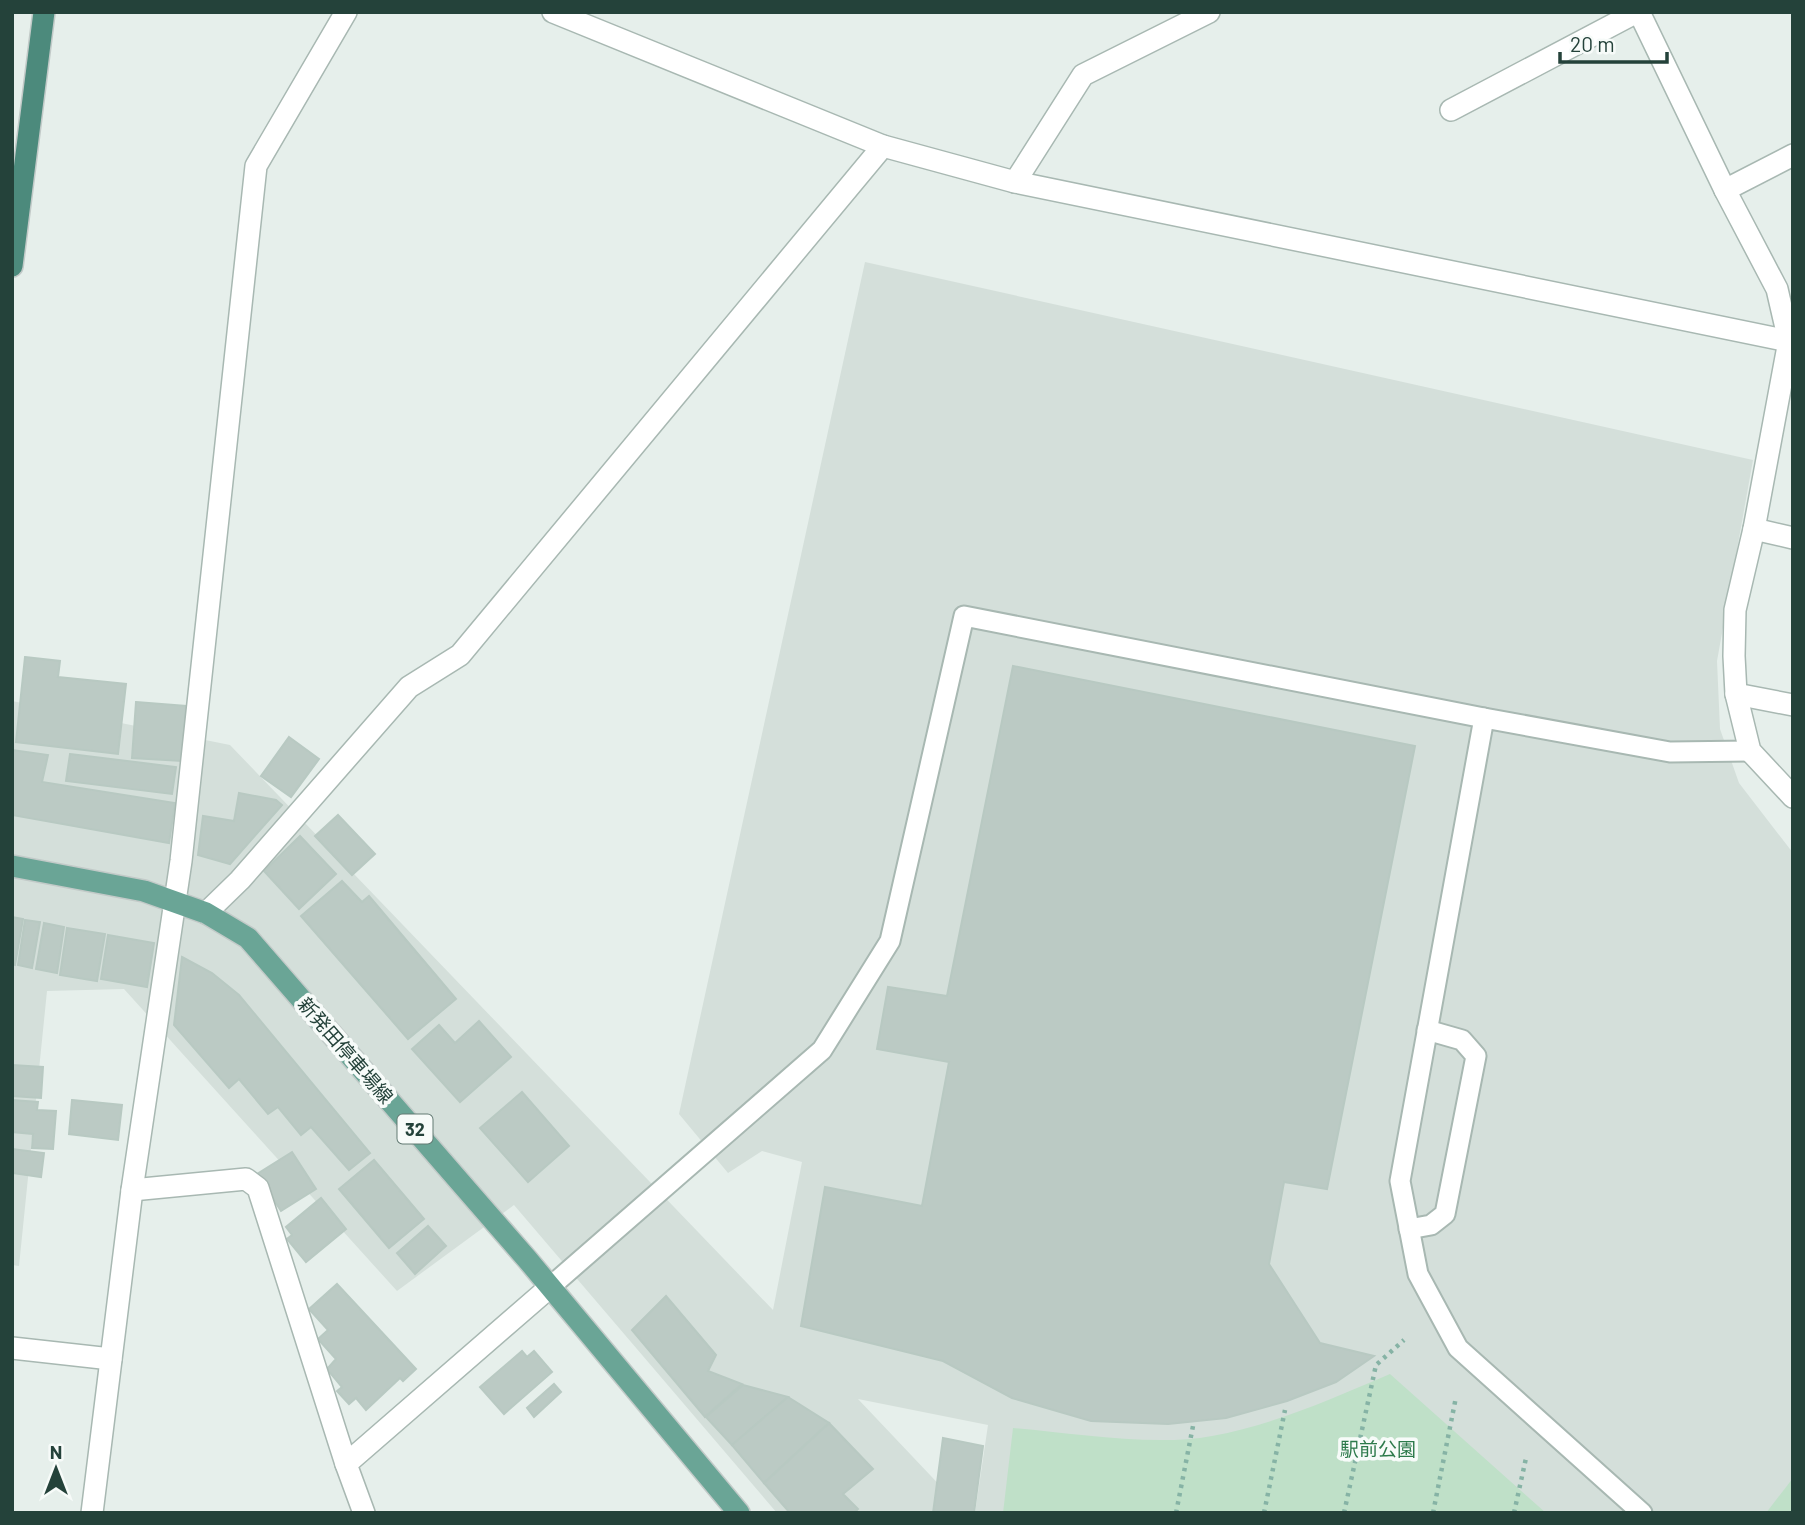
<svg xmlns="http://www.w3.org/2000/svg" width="1805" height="1525" viewBox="0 0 1805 1525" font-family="Barlow,'Noto Sans JP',sans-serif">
<rect width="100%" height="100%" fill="#e6efeb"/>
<path fill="#d4dfda" d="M 865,262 L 1753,460 L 1717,661 L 1720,729 L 1739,783 L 1793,853 L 1793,1513 L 975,1513 L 988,1425 L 858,1399 L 966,1513 L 777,1513 L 514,1205 L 397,1291 L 124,989 L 47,991 L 19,1266 L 12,1265 L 12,701 L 230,745 L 773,1310 L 802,1162 L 762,1151 L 728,1173 L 679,1114 Z"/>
<g fill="#bfe0c8">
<path d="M 1390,1374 L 1546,1513 L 1003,1513 L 1013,1428 C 1074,1433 1153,1447 1212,1436 C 1276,1424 1331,1399 1390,1374 Z"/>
<path d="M 1793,1478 L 1793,1513 L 1766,1513 Z"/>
</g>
<g fill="#bbcac4" stroke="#b8c9c2" stroke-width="2">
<path d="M 25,657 L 60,661 L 58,677 L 126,684 L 118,754 L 16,742 Z"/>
<path d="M 1013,666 L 1415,746 L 1327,1189 L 1284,1182 L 1269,1264 L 1320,1343 L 1374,1356 L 1336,1382 L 1287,1401 L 1226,1418 L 1168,1424 L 1091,1421 L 1012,1398 L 943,1361 L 801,1326 L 825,1187 L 922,1206 L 949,1062 L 877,1049 L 888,987 L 947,996 Z"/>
<path d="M 136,702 L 186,706 L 182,761 L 132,758 Z"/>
<path d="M 289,737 L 319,759 L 291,797 L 261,776 Z"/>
<path d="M 12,750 L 48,755 L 42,782 L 175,803 L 169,843 L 12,815 Z"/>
<path d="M 70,754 L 176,767 L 172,794 L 66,781 Z"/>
<path d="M 239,793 L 276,800 L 282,805 L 230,864 L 198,855 L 203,816 L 234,821 Z"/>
<path d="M 338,815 L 375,854 L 352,875 L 315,836 Z"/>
<path d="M 300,836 L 336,874 L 299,909 L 264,871 Z"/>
<path d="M 342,881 L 362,902 L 369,896 L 456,999 L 408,1039 L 301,916 Z"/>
<path d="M 12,917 L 23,919 L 15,965 L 12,964 Z"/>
<path d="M 25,920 L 40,922 L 32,968 L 18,965 Z"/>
<path d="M 44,923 L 64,927 L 57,973 L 36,969 Z"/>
<path d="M 67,928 L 105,934 L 97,981 L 60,975 Z"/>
<path d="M 108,935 L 154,943 L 147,987 L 101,979 Z"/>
<path d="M 182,957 L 212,973 L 239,995 L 370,1153 L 349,1170 L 311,1127 L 301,1135 L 278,1107 L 268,1114 L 239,1079 L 229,1088 L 174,1025 Z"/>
<path d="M 479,1021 L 511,1057 L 460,1102 L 412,1049 L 439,1025 L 455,1043 Z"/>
<path d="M 12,1065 L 43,1067 L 41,1098 L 12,1096 Z"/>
<path d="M 522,1092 L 569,1146 L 528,1182 L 480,1128 Z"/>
<path d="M 12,1100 L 38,1102 L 37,1110 L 56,1111 L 53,1149 L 32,1148 L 33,1134 L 12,1132 Z"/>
<path d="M 72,1100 L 122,1105 L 118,1140 L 69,1134 Z"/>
<path d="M 12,1149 L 44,1153 L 41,1177 L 12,1173 Z"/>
<path d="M 292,1152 L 316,1189 L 281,1211 L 257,1174 Z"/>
<path d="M 374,1160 L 424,1219 L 389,1248 L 339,1189 Z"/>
<path d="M 321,1198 L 346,1229 L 306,1262 L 287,1239 L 292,1235 L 286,1227 Z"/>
<path d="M 428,1226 L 446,1246 L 415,1274 L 397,1253 Z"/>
<path d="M 337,1284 L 416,1369 L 403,1381 L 400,1378 L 366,1410 L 356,1398 L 349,1404 L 337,1391 L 342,1387 L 327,1369 L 336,1359 L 318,1339 L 328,1330 L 309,1309 Z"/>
<path d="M 666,1296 L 716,1355 L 708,1371 L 742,1384 L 705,1417 L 632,1330 Z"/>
<path d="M 522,1351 L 527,1357 L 534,1351 L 552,1372 L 504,1414 L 480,1387 Z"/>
<path d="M 554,1384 L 561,1392 L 534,1417 L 527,1408 Z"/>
<path d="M 743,1385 L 788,1397 L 732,1445 L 706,1417 Z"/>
<path d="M 788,1397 L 829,1423 L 764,1483 L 732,1445 Z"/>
<path d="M 829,1423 L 873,1469 L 843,1494 L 858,1509 L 854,1513 L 790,1513 L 764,1483 Z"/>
<path d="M 943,1438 L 983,1446 L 974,1513 L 933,1513 Z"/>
</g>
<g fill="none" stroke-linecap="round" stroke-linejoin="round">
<g stroke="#a8b8b2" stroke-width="23">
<g id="service">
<path d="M 1409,1229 L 1431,1225 L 1445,1214 L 1476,1056 L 1462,1040 L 1427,1030"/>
<path d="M 550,1287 L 822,1050 L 890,941 L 964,616 L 1484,718"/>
<path d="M 1642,1513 L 1458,1348 L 1418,1274 L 1400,1181 L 1484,718 L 1670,752 L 1750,751"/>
</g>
</g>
<g stroke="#a8b8b2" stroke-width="24">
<g id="minor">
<path d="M 553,12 L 883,146 L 1015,182 L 1793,342"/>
<path d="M 1639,12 L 1725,190 L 1777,289 L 1789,341 L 1754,529 L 1735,610 L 1734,656 L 1736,694 L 1750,751 L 1793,797"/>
<path d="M 1451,110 L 1637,12"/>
<path d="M 1015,182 L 1083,75 L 1209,12"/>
<path d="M 1725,190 L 1793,155"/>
<path d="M 1754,529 L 1793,538"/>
<path d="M 1736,694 L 1793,705"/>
<path d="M 206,913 L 240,880 L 409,687 L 460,655 L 883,146"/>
<path d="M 132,1190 L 246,1179 L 258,1188 L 346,1464"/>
<path d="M 12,1348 L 111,1359"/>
<path d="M 92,1513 L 132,1190 L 181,861 L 256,166 L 346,12"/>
<path d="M 364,1513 L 346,1464 L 550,1287"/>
</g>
</g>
<g stroke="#c2cac8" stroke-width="24">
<path id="primary" d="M 12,866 L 144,891 L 206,913 L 248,938 L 527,1259 L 739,1513"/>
</g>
<g stroke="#c2cac8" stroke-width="24">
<path id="trunk" d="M 12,266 L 44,12"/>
</g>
<g stroke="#86b3a5" stroke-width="4.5" stroke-dasharray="3.5 5" stroke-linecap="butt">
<path d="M 1176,1513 L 1193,1426"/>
<path d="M 1264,1513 L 1285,1410"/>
<path d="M 1344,1513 L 1376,1365 L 1404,1340"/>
<path d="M 1433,1513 L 1456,1397"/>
<path d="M 1514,1513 L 1526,1458"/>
</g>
<use href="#service" stroke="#fff" stroke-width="19"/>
<use href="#minor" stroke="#fff" stroke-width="21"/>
<use href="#primary" stroke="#6aa596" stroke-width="21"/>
<use href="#trunk" stroke="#4c8a7c" stroke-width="21"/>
</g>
<g text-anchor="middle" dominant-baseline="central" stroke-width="7" stroke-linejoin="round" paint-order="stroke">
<rect fill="#f7fbf9" stroke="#637a73" stroke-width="2" x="397.5" y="1114.5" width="35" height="29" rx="5"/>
<g font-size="18" font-weight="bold" fill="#24423a">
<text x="415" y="1129">32</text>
</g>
<g font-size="19" fill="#24423a" stroke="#f7fbf9">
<text transform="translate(346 1050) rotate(49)">新発田停車場線</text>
</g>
<g font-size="19" fill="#2d7a4b" stroke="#f7fbf9">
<text x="1378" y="1448">駅前公園</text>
</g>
</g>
<rect width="1805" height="1525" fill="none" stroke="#24423a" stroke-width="28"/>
<g transform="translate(56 1469)" stroke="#f7fbf9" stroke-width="5" paint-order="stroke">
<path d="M0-5L12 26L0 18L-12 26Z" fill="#24423a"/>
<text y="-10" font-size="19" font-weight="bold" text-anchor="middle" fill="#24423a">N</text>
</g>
<path d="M1560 52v10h107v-10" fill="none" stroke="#24423a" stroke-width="3.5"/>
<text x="1570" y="52" font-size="21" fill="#24423a" stroke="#f7fbf9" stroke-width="5" paint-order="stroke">20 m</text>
</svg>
